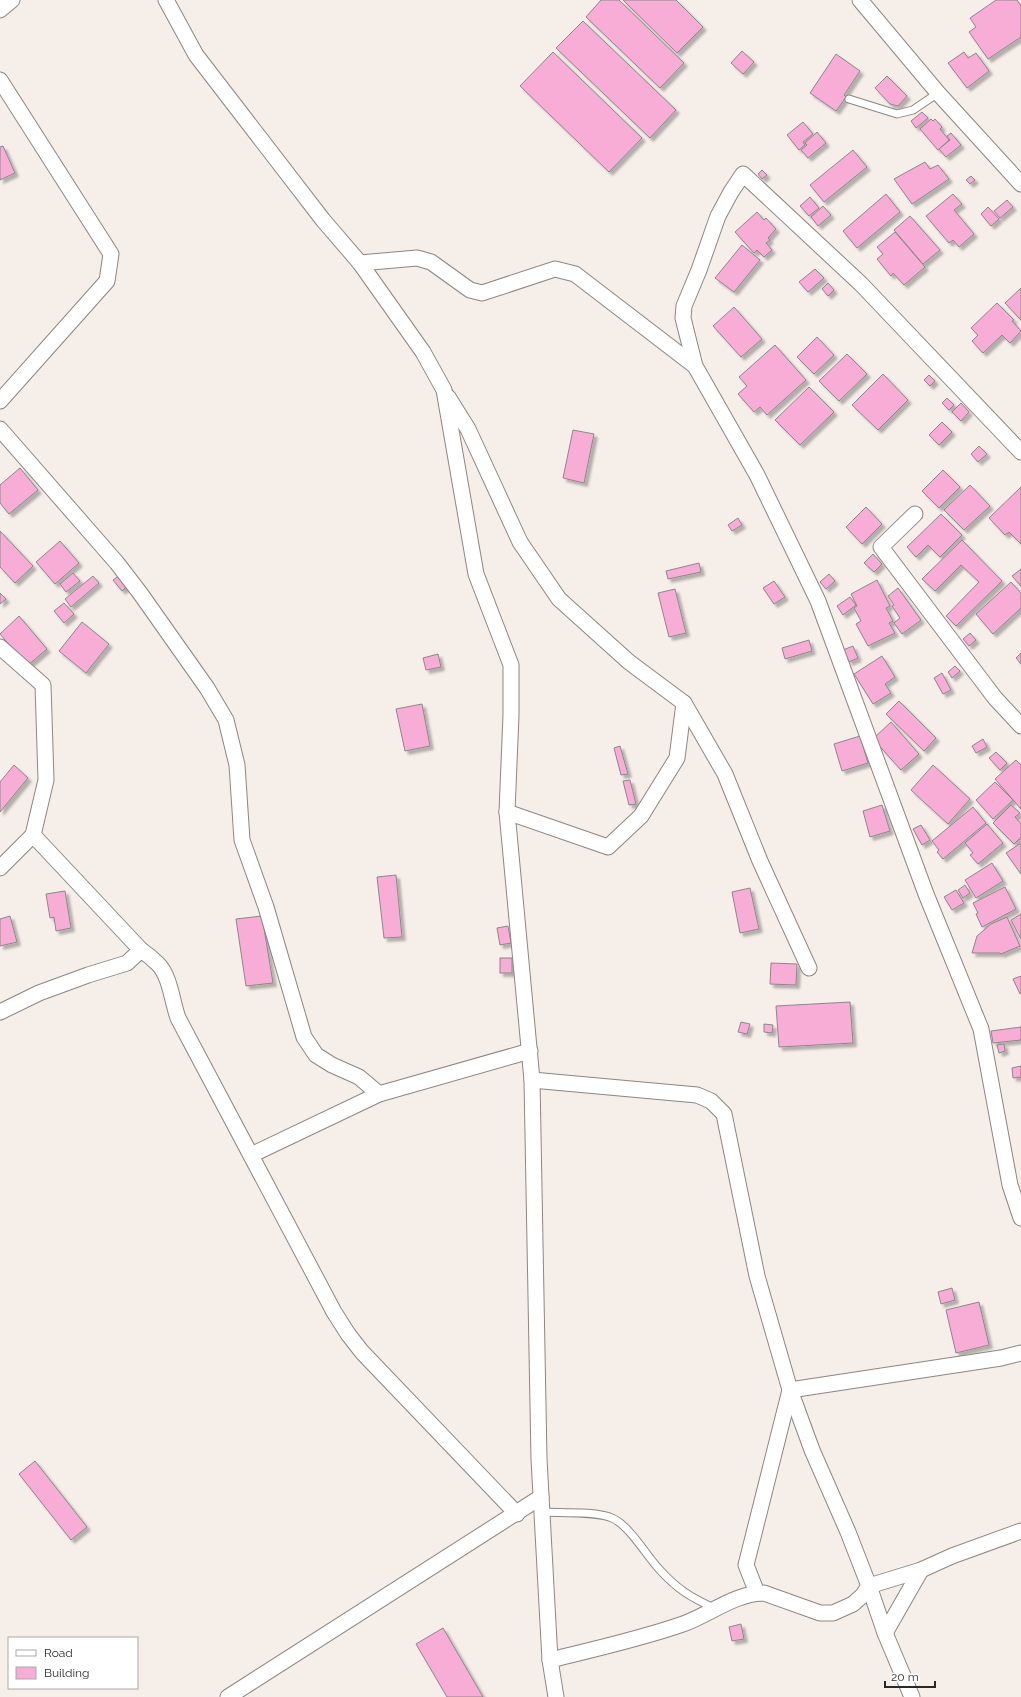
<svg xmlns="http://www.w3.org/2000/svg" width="1021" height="1697" viewBox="0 0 1021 1697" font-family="Raleway,sans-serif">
<defs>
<filter id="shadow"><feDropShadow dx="3.5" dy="3.5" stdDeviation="1" flood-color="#0004"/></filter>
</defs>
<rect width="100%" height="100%" fill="#f6eee9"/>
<g fill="#f7add6" stroke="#8d868a" filter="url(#shadow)">
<path d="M 601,0 L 619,0 L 684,63 L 660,88 L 586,17 Z"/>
<path d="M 623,0 L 676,0 L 703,27 L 677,53 Z"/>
<path d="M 996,0 L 1017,0 L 1021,6 L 1021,37 L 988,59 L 969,32 L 976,27 L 970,18 Z"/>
<path d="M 583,21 L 676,110 L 650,138 L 556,48 Z"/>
<path d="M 742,51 L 754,62 L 743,74 L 731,63 Z"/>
<path d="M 553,52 L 642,138 L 609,172 L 520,86 Z"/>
<path d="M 964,52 L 968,58 L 976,53 L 989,71 L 967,88 L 948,63 Z"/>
<path d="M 836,54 L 860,71 L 844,95 L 846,97 L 836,111 L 810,93 Z"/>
<path d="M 887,76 L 907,96 L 898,106 L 890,104 L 875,88 Z"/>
<path d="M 922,112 L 928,118 L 916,128 L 911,121 Z"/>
<path d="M 931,119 L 933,121 L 935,119 L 942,127 L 940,129 L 949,140 L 938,150 L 920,129 Z"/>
<path d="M 803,122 L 813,134 L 803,142 L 805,145 L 799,150 L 787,135 Z"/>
<path d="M 817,132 L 826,143 L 808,158 L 801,150 L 807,145 L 805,143 Z"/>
<path d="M 951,133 L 961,145 L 946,157 L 939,149 L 950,140 L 947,136 Z"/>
<path d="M 3,146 L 15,173 L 0,180 L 0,147 Z"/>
<path d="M 853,150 L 867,167 L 824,202 L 810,185 Z"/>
<path d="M 925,162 L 930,169 L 938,165 L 949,179 L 912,204 L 894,179 Z"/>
<path d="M 762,170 L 767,175 L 762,179 L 758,174 Z"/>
<path d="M 971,176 L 975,180 L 970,184 L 966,180 Z"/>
<path d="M 886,194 L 900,212 L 857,248 L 843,231 Z"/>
<path d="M 953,194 L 962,204 L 954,210 L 974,234 L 959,247 L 953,240 L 949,243 L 926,216 Z"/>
<path d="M 810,197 L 819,208 L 809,216 L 800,206 Z"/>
<path d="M 1007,200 L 1013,207 L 1000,218 L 994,211 Z"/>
<path d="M 823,206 L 831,215 L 818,226 L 811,217 Z"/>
<path d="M 988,207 L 999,219 L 991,226 L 981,214 Z"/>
<path d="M 757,212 L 764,220 L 766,218 L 776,229 L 768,238 L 770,240 L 766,243 L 772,250 L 764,257 L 757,250 L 754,253 L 735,232 Z"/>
<path d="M 910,216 L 940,250 L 923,264 L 894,230 Z"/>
<path d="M 895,232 L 925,267 L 904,285 L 893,273 L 891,276 L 877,259 L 883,254 L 877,247 Z"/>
<path d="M 742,245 L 760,260 L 734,292 L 715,278 Z"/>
<path d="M 815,269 L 824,278 L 808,292 L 799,282 Z"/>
<path d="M 828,283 L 834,290 L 828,296 L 822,289 Z"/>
<path d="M 1021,288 L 1021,320 L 1005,303 Z"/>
<path d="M 997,303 L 1014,320 L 1012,321 L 1021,331 L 1010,343 L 1002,335 L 983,353 L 972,341 L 978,335 L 971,328 Z"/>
<path d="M 734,307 L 762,339 L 741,357 L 713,326 Z"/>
<path d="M 817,337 L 834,355 L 814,374 L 797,357 Z"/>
<path d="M 775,345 L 806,380 L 767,415 L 760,407 L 754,412 L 738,394 L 747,386 L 739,377 Z"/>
<path d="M 847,354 L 867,374 L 839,401 L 819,381 Z"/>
<path d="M 883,374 L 908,400 L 878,430 L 852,405 Z"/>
<path d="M 929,375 L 935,381 L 930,386 L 924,380 Z"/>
<path d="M 809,387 L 834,412 L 800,445 L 775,420 Z"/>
<path d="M 947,398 L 954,405 L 949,410 L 942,403 Z"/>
<path d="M 961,403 L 969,412 L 961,421 L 952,412 Z"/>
<path d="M 942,422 L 952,432 L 939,445 L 929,435 Z"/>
<path d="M 573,430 L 594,434 L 584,483 L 563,478 Z"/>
<path d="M 979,446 L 987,454 L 978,462 L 971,454 Z"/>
<path d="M 20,468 L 38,490 L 9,514 L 0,503 L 0,485 Z"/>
<path d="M 943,470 L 960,487 L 939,508 L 922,491 Z"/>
<path d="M 970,485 L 990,506 L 964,530 L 944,510 Z"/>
<path d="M 1021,487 L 1021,544 L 1009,532 L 1005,535 L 989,518 Z"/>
<path d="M 866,507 L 882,524 L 862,544 L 846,527 Z"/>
<path d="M 941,514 L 962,535 L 940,557 L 928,545 L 916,557 L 907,547 Z"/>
<path d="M 738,518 L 742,525 L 732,531 L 728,525 Z"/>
<path d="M 0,531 L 33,566 L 15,583 L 0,567 Z"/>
<path d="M 962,540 L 1002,581 L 956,626 L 946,616 L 979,582 L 961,565 L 935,591 L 922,579 Z"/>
<path d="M 60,541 L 79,563 L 55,584 L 36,562 Z"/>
<path d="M 873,554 L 882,564 L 874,572 L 864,563 Z"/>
<path d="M 699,563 L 701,572 L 668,579 L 666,571 Z"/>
<path d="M 1021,569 L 1021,586 L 1012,576 Z"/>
<path d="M 73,573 L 80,581 L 66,592 L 60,584 Z"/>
<path d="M 829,574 L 835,581 L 826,589 L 820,582 Z"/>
<path d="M 120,575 L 128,585 L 122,591 L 113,580 Z"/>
<path d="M 93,576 L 99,583 L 71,607 L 65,599 Z"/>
<path d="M 877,580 L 890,606 L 886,608 L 893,621 L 889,623 L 895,633 L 868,646 L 856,624 L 861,621 L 854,608 L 857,606 L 851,594 Z"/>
<path d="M 774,581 L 785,597 L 774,604 L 763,588 Z"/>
<path d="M 1011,582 L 1021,593 L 1021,608 L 993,634 L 976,614 Z"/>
<path d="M 898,588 L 921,620 L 902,634 L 894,623 L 900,618 L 892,606 L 894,605 L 888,596 Z"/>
<path d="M 675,589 L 686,633 L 669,637 L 658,593 Z"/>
<path d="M 0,593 L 6,599 L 0,604 Z"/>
<path d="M 850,597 L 856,605 L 843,615 L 837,606 Z"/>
<path d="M 64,603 L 74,614 L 64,623 L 54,611 Z"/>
<path d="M 19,616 L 47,649 L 27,666 L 0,634 Z"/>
<path d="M 82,622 L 109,644 L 86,673 L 59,651 Z"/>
<path d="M 970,633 L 976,640 L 969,646 L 963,639 Z"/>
<path d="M 809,640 L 812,651 L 785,659 L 782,648 Z"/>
<path d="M 853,646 L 858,658 L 849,662 L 843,650 Z"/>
<path d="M 1021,653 L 1021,664 L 1016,658 Z"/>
<path d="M 438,654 L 441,667 L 426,670 L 423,658 Z"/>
<path d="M 882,656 L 895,677 L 885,684 L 891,693 L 873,704 L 854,674 Z"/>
<path d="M 955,666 L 960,671 L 952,678 L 948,672 Z"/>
<path d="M 942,673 L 951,690 L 943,694 L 934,678 Z"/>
<path d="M 899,701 L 936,738 L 924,751 L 886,714 Z"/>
<path d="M 422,704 L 430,746 L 405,751 L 396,709 Z"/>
<path d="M 891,722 L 919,754 L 901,770 L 873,739 Z"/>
<path d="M 860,736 L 868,763 L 842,771 L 834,744 Z"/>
<path d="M 983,739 L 987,747 L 976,753 L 972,746 Z"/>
<path d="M 620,746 L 628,774 L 621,775 L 614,748 Z"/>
<path d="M 996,752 L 1007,763 L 1000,770 L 989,758 Z"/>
<path d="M 1016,760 L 1021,765 L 1021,809 L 995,779 Z"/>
<path d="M 14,765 L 28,778 L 0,812 L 0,782 Z"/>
<path d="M 933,765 L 970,799 L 948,824 L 911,790 Z"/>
<path d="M 630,780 L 636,804 L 629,805 L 623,781 Z"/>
<path d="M 995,782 L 1013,800 L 993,819 L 976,800 Z"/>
<path d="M 882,805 L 890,831 L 870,837 L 863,811 Z"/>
<path d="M 1011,805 L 1020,813 L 1015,817 L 1021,824 L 1021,837 L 1014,844 L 993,823 Z"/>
<path d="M 973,807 L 986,823 L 943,859 L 937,852 L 939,850 L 932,841 Z"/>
<path d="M 987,824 L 1003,843 L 978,864 L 970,855 L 973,853 L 965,843 Z"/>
<path d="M 921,825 L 930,840 L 922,845 L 913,829 Z"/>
<path d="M 1021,843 L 1021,874 L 1006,853 Z"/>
<path d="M 992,863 L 1003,881 L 976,898 L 965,880 Z"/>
<path d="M 396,875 L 402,937 L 384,938 L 377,877 Z"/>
<path d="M 965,885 L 970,893 L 963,898 L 958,890 Z"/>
<path d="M 1005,887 L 1016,909 L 982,927 L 976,914 L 978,913 L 973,903 Z"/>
<path d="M 750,888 L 759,929 L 740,933 L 732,892 Z"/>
<path d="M 956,890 L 964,903 L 952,910 L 944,897 Z"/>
<path d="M 65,891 L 71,928 L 56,931 L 54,917 L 50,918 L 46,894 Z"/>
<path d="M 1021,914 L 1021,939 L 1011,920 Z"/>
<path d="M 10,916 L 17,942 L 0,946 L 0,919 Z"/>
<path d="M 262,916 L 273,983 L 246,986 L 236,919 Z"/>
<path d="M 1007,917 L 1020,946 L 1001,954 L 1000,953 L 972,953 L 977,936 L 991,924 Z"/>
<path d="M 508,926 L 511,943 L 500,945 L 497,928 Z"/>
<rect x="500" y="958" width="12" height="15"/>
<path d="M 771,963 L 797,964 L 796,985 L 770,984 Z"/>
<path d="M 1021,976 L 1021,993 L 1020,994 L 1013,979 Z"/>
<path d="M 850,1002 L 853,1043 L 779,1047 L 776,1006 Z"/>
<path d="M 741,1022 L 750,1024 L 747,1034 L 738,1032 Z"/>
<path d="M 764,1024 L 773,1025 L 772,1033 L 764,1032 Z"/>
<path d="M 1021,1027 L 1021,1040 L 993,1043 L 991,1031 Z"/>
<path d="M 1004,1044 L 1005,1051 L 999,1053 L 997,1045 Z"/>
<path d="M 1021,1066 L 1021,1077 L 1013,1078 L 1012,1068 Z"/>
<path d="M 952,1288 L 955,1300 L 941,1304 L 938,1292 Z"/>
<path d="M 979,1302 L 989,1345 L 956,1353 L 946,1310 Z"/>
<path d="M 35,1461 L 87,1527 L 71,1540 L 19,1474 Z"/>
<path d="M 741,1624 L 744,1639 L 732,1641 L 729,1627 Z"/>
<path d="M 443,1628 L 483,1697 L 447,1697 L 416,1644 Z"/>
</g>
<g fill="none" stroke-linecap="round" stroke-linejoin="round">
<g stroke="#8d8682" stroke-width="9">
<g id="lane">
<path d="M 849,99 L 897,114 L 913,110 L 938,93"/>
<path d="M 542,1512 C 560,1513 596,1511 612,1518 C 629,1525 646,1555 659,1569 C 677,1589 690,1597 714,1608"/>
</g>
</g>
<g stroke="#8d8682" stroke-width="17">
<g id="street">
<path d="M 166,0 L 196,55 L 323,220 L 360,263 L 423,352 L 444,390 L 476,574 L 511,665 L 511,715 L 507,812 L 532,1080 L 539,1459 L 550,1660 L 556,1697"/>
<path d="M 860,0 L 938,93 L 1021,184"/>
<path d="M 0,10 L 12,0"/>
<path d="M 0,80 L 111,254 L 107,281 L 0,401"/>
<path d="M 360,263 L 417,258 L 431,262 L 470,290 L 482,293 L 555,269 L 575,274 L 695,366"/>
<path d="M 448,397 L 468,429 L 520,542 L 559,599 L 629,662 L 684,703 L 725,774 L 760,861 L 809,968"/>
<path d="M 0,429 L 117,563 L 140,593 L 207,688 L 226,720 L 237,765 L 242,840 L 266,907 L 304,1037 L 316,1055 L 332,1065 L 359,1077 L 379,1094"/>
<path d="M 1021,452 L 861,284 L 743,174 L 731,192 L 718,216 L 699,270 L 684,306 L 683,318 L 695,366 L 757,475 L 818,601 L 926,894 L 981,1029 L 1010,1185 L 1021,1218"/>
<path d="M 915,514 L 881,547 L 995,698 L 1021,726"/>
<path d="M 0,647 L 43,685 L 46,780 L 33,835 L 0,868"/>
<path d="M 507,812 L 608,847 L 641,816 L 677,758 L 684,703"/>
<path d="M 141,950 C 147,954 153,959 158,964 C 170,976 172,1001 178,1018 L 334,1312 L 348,1334 L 362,1352 L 517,1514"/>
<path d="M 0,1012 L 39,993 L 88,975 L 127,963 L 141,950 L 33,835"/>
<path d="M 532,1080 L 697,1095 L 711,1101 L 724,1114 L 757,1276 L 790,1390 L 812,1450 L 848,1532 L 869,1586 L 885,1633 L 912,1697"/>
<path d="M 251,1155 L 379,1094 L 530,1051"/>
<path d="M 757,1593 L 746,1565 L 790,1390 L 1001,1358 L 1021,1353"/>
<path d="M 885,1633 L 921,1570"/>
<path d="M 550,1660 C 595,1649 640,1639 683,1624 C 709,1615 735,1593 764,1593 L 820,1613 L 833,1613 L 853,1604 L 863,1595 L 869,1586 L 921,1570 L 952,1556 L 1021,1531"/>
<path d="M 228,1697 L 541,1497"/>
</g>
</g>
<use href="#lane" stroke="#fff" stroke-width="7"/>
<use href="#street" stroke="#fff" stroke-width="15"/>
</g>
<rect x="8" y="1637" width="130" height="52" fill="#ffffff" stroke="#aaa9a8"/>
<rect x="16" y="1650" width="20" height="6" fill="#ffffff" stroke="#aaa9a8"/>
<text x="44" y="1657" font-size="12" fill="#2a2826">Road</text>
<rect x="16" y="1667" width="20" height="12" fill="#f7add6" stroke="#aaa9a8"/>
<text x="44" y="1677" font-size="12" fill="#2a2826">Building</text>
<path d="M885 1681v6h50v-6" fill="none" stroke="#2a2826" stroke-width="2"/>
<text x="891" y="1681" font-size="12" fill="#2a2826" stroke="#ffffff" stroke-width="3" paint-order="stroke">20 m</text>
</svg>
